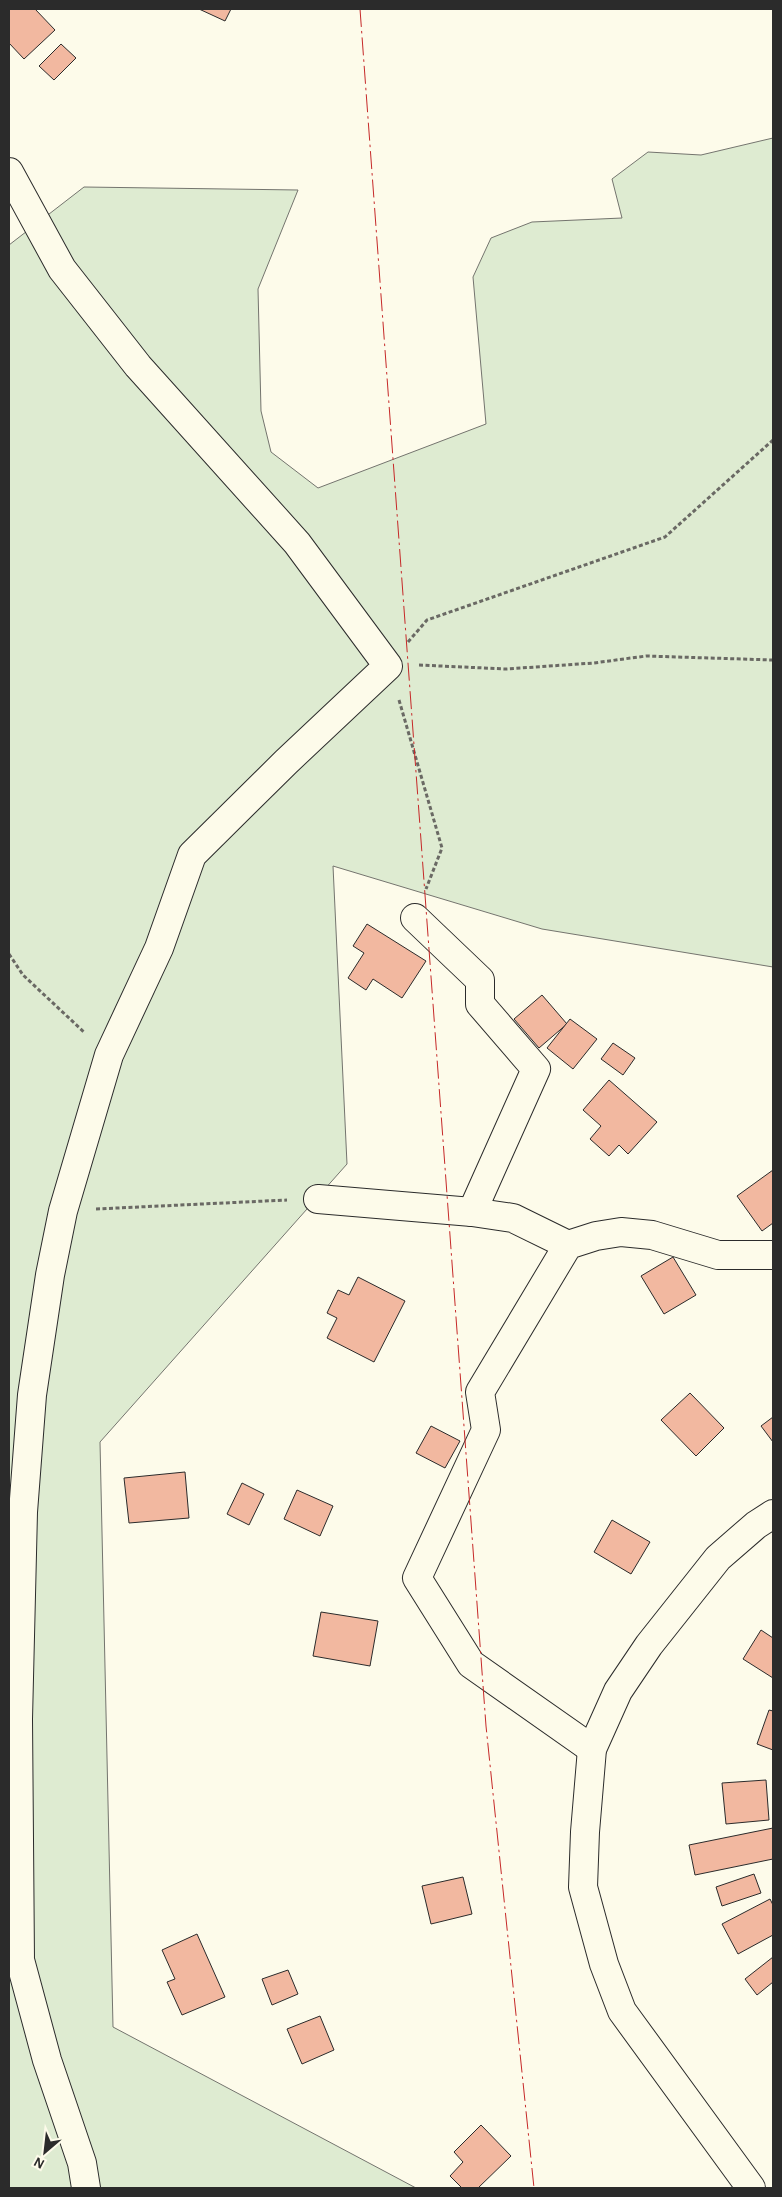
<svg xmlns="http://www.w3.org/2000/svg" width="782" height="2197" viewBox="0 0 782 2197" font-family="'Alegreya Sans',sans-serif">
<rect width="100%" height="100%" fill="#fdfbea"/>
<path fill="#deebd1" stroke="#74746e" d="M 773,138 L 773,967 L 542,929 L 333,866 L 347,1164 L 100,1442 L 113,2027 L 416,2188 L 9,2188 L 9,245 L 84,187 L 298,190 L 258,289 L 261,411 L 271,452 L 318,488 L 486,424 L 473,277 L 491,238 L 532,222 L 622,218 L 612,179 L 648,152 L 701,155 Z"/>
<g fill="#f2b8a0" stroke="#2b2b2b">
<path d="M 9,9 L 35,9 L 55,30 L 24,59 L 9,43 Z"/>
<path d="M 199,9 L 231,9 L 225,21 Z"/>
<path d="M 61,44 L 76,58 L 54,80 L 39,66 Z"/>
<path d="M 367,924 L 426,961 L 402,998 L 373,979 L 366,990 L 348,978 L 364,953 L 353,946 Z"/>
<path d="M 542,995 L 567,1024 L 539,1048 L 514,1019 Z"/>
<path d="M 570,1019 L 597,1039 L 573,1069 L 547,1048 Z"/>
<path d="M 613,1043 L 635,1058 L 623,1075 L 601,1059 Z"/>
<path d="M 609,1080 L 657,1122 L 628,1154 L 619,1145 L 609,1156 L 590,1139 L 601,1126 L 583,1110 Z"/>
<path d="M 773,1170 L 773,1223 L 762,1231 L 737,1196 Z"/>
<path d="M 673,1257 L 696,1295 L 664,1314 L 641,1276 Z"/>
<path d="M 358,1277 L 405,1301 L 374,1362 L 327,1338 L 337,1318 L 327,1313 L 338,1290 L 349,1295 Z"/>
<path d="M 690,1393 L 724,1428 L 696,1456 L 661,1420 Z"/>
<path d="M 773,1417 L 773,1442 L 761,1426 Z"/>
<path d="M 431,1426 L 460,1441 L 445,1468 L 416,1453 Z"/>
<path d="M 185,1472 L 189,1518 L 129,1523 L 124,1478 Z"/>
<path d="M 242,1483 L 264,1494 L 249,1525 L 227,1514 Z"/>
<path d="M 297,1490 L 333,1506 L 320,1536 L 284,1519 Z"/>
<path d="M 612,1520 L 650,1542 L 631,1574 L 594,1552 Z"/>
<path d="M 321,1612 L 378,1621 L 370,1666 L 313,1656 Z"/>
<path d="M 761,1630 L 773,1638 L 773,1678 L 743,1659 Z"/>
<path d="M 769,1710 L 773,1711 L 773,1750 L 757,1744 Z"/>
<path d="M 766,1780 L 769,1820 L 726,1824 L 722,1783 Z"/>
<path d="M 773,1828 L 773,1859 L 695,1875 L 689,1845 Z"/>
<path d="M 754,1874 L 761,1893 L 722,1906 L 716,1887 Z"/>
<path d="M 463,1877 L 472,1914 L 431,1924 L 422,1886 Z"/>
<path d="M 770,1899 L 773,1905 L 773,1935 L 738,1954 L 722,1924 Z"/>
<path d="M 197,1934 L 225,1997 L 182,2015 L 167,1982 L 175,1979 L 162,1950 Z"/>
<path d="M 773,1957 L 773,1982 L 757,1995 L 745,1979 Z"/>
<path d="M 288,1970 L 298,1994 L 272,2005 L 262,1979 Z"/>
<path d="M 320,2016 L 334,2050 L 302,2064 L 287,2029 Z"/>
<path d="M 481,2125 L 511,2156 L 478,2188 L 462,2188 L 450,2176 L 463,2162 L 454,2152 Z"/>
</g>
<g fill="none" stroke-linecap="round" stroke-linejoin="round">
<g stroke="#2b2b2b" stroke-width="30">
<g id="minor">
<path d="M 9,172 L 62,269 L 138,366 L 297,543 L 388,666 L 286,762 L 192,855 L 159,948 L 109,1055 L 63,1211 L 50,1275 L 32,1395 L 23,1512 L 18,1719 L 20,1960 L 47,2060 L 82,2163 L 86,2188"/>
<path d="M 415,918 L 480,980 L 480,1004 L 536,1069 L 472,1212"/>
<path d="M 318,1199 L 472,1212 L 513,1218 L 568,1245"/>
<path d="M 592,1749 L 471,1664 L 417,1578 L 486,1430 L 480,1392 L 568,1245 L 596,1236 L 621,1232 L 652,1235 L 718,1255 L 773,1255"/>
</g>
</g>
<g stroke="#2b2b2b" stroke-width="30">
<path id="trunk" d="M 751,2188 L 622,2011 L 604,1964 L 583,1887 L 585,1832 L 592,1749 L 618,1691 L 649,1645 L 718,1558 L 756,1525 L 773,1514"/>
</g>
<g stroke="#6a6964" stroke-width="3" stroke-dasharray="4 2.5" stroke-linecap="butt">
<path d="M 408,642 L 427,620 L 665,537 L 773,440"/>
<path d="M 419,665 L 506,669 L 594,663 L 646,656 L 773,660"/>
<path d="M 399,700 L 442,848 L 426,889"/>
<path d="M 9,954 L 23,975 L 85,1033"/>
<path d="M 96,1209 L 287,1200"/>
</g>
<use href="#minor" stroke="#fdfbea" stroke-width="28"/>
<use href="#trunk" stroke="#fdfbea" stroke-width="28"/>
<path stroke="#c62828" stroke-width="1" stroke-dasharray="18 4 2.5 4" stroke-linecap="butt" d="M 360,9 L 486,1726 L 534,2188"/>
</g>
<rect width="782" height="2197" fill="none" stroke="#2b2b2b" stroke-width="20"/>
<g transform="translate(45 2152) rotate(208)" stroke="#fdfbea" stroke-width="4" paint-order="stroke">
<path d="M0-4L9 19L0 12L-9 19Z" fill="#2b2b2b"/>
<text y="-8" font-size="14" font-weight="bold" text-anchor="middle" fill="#2b2b2b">N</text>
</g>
</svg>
